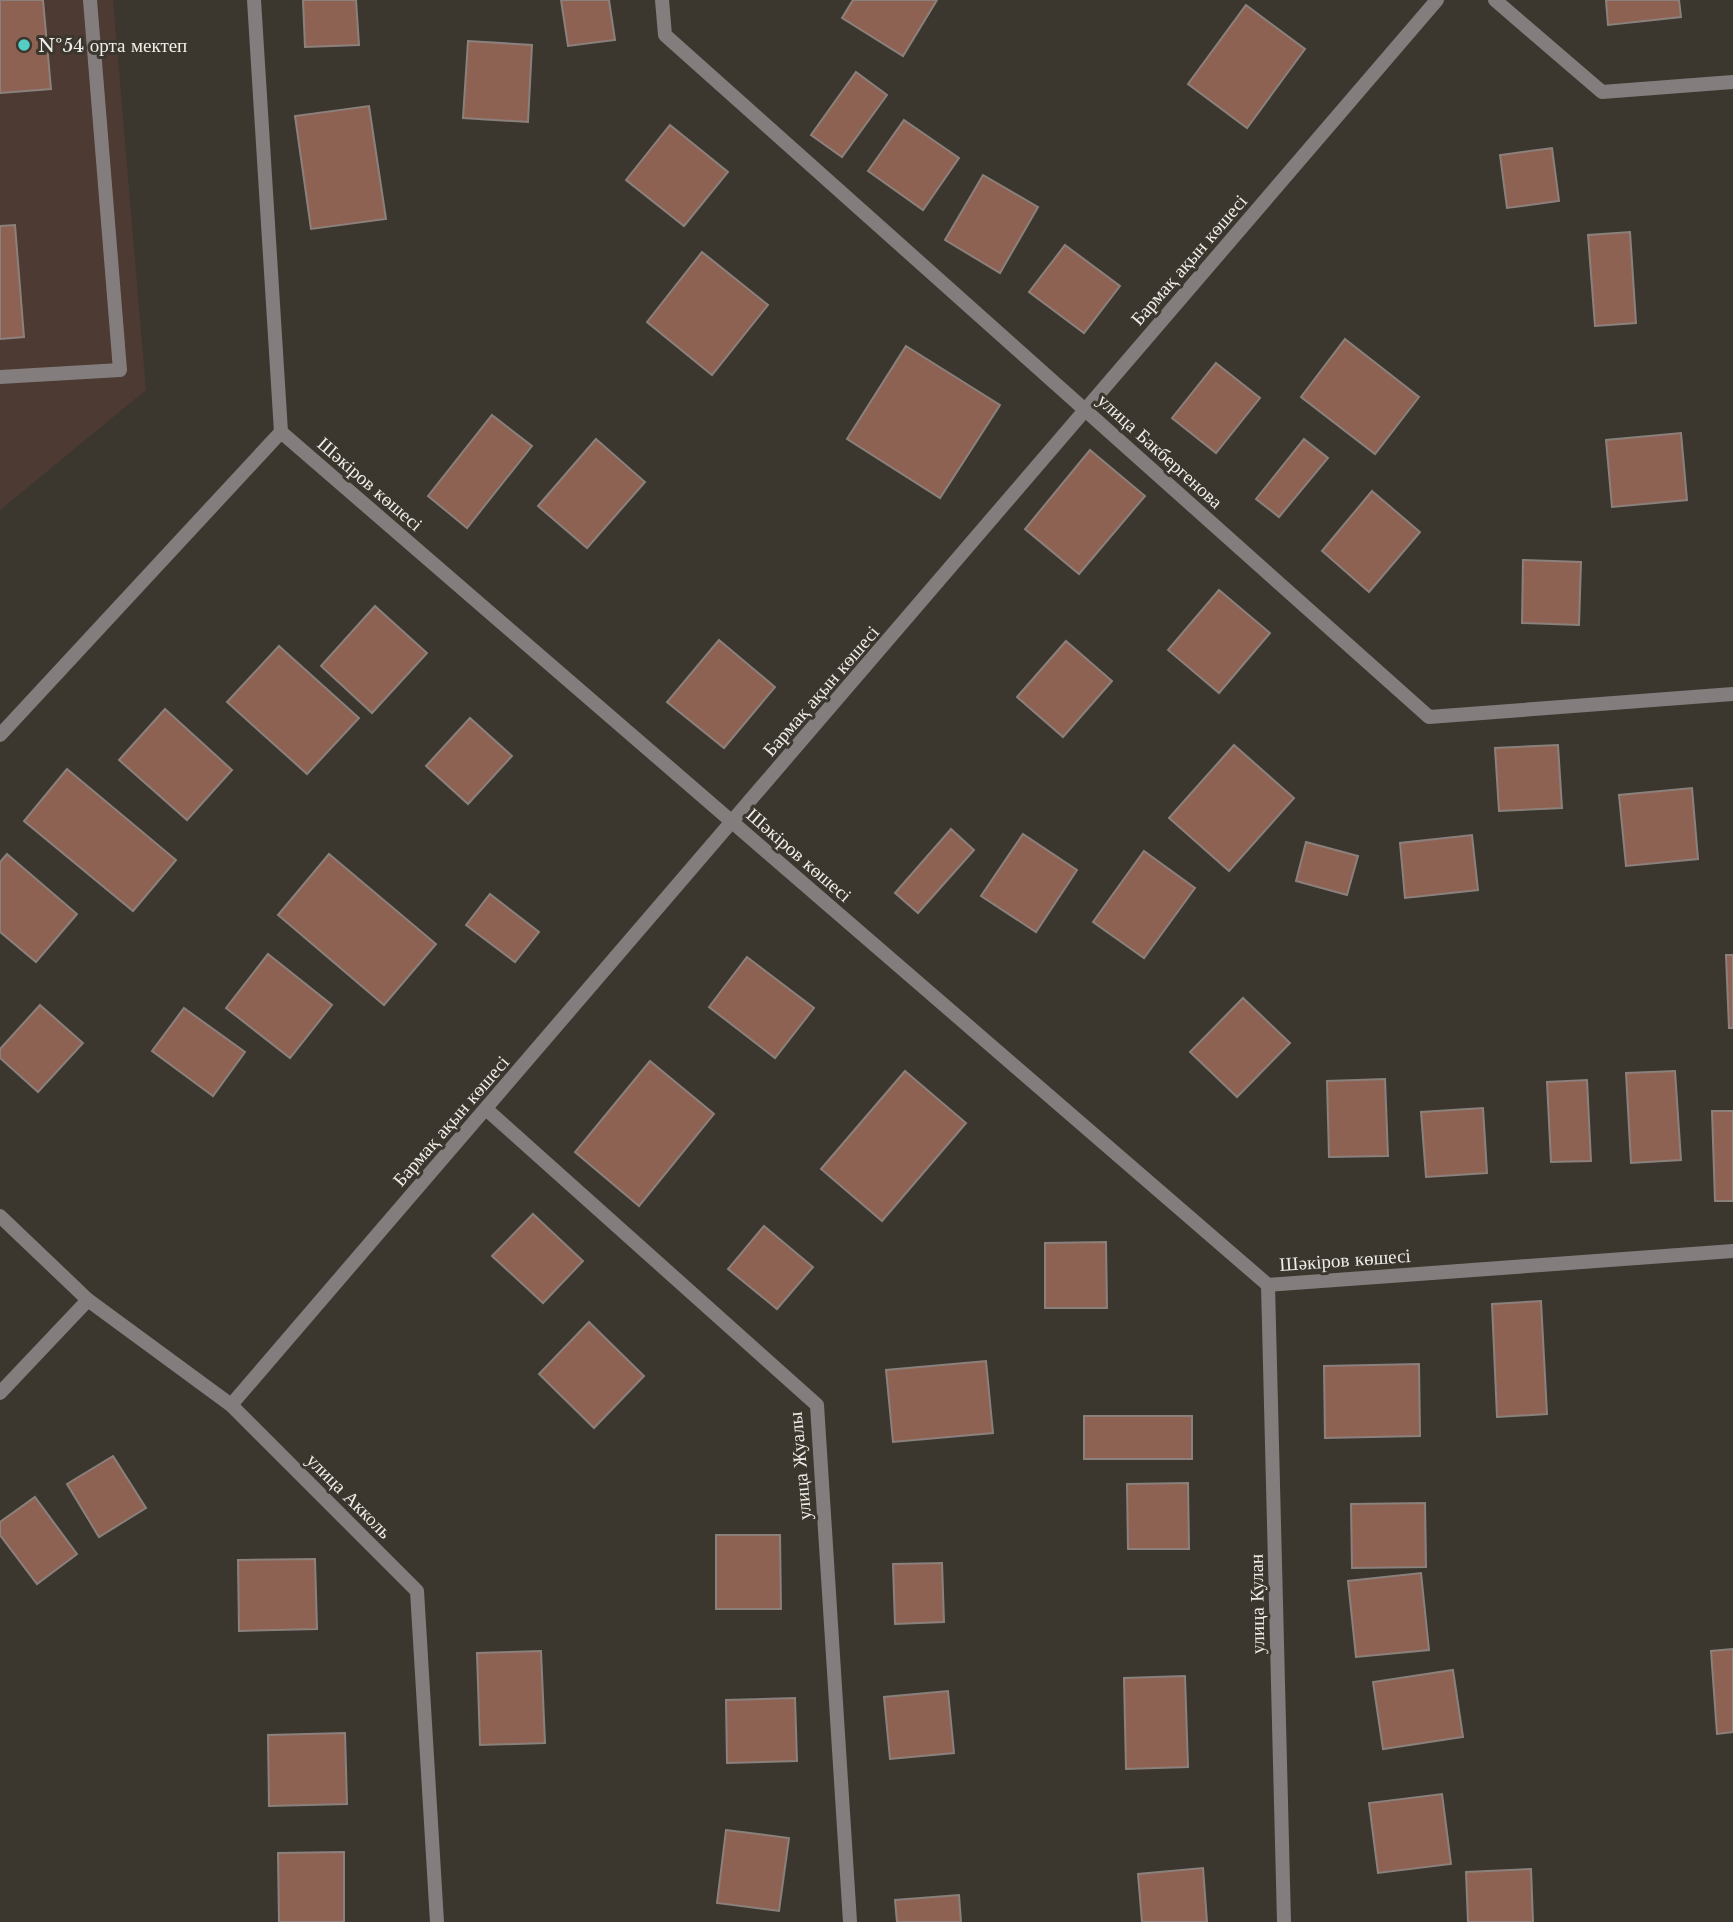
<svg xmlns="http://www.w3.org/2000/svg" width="1733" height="1922" viewBox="0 0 1733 1922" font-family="'Libre Baskerville',serif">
<rect width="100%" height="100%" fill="#3b372f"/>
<path fill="#4d3a33" d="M 0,0 L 113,0 L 146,390 L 0,510 Z"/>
<g fill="#8e6252" stroke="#8b807c" stroke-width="2">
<path d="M 0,0 L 43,0 L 51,89 L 0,93 Z"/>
<path d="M 303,0 L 356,0 L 359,45 L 305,47 Z"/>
<path d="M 561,0 L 609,0 L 615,40 L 568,46 Z"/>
<path d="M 853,0 L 937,0 L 903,56 L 842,18 Z"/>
<path d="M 1606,0 L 1679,0 L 1681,17 L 1608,25 Z"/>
<path d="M 1246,5 L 1305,49 L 1247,128 L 1188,84 Z"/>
<path d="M 468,41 L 532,45 L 528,122 L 463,118 Z"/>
<path d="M 856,72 L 887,95 L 842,157 L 811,135 Z"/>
<path d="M 369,106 L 386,219 L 311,229 L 295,116 Z"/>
<path d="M 904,120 L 959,158 L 923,210 L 868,171 Z"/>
<path d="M 670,125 L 728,172 L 684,226 L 626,180 Z"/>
<path d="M 1552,148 L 1559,201 L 1507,208 L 1500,155 Z"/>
<path d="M 983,175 L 1038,207 L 1000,273 L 945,240 Z"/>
<path d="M 15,225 L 24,337 L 0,339 L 0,226 Z"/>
<path d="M 1630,232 L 1636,323 L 1595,326 L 1588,235 Z"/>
<path d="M 1065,245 L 1120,286 L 1084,333 L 1029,292 Z"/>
<path d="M 702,252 L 768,305 L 712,375 L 647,322 Z"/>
<path d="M 1345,339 L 1419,397 L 1375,454 L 1301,397 Z"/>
<path d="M 906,346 L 1000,405 L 940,498 L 847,439 Z"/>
<path d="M 1216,363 L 1260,398 L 1216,453 L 1172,418 Z"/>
<path d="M 492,415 L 532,446 L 467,528 L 428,496 Z"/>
<path d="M 1681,433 L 1687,500 L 1612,507 L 1606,440 Z"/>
<path d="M 596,439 L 645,482 L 587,548 L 538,506 Z"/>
<path d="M 1304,439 L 1328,458 L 1279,517 L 1256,499 Z"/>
<path d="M 1090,450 L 1145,496 L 1079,574 L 1025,529 Z"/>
<path d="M 1372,491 L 1420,532 L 1369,592 L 1322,551 Z"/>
<path d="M 1523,560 L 1581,562 L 1579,625 L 1522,623 Z"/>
<path d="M 1219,590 L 1270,633 L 1219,693 L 1168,650 Z"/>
<path d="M 375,606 L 427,653 L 372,713 L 321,666 Z"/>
<path d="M 719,640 L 775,687 L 724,748 L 667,702 Z"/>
<path d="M 1066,641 L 1112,681 L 1063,737 L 1017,697 Z"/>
<path d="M 279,646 L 359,718 L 307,774 L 227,702 Z"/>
<path d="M 165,709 L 232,770 L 187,820 L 119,760 Z"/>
<path d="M 470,718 L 512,756 L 468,804 L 426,766 Z"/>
<path d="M 1234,745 L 1294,798 L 1229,871 L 1169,818 Z"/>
<path d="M 1558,745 L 1562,808 L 1499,811 L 1495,748 Z"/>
<path d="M 67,769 L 176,860 L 133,911 L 24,821 Z"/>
<path d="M 1692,788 L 1698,859 L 1626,866 L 1619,795 Z"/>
<path d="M 951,829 L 974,850 L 918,913 L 895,893 Z"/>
<path d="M 1023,834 L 1077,870 L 1036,932 L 981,896 Z"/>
<path d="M 1472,835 L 1478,890 L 1405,898 L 1400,843 Z"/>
<path d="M 1306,842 L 1358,856 L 1347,895 L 1296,881 Z"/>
<path d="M 1144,851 L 1195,888 L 1144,958 L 1093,922 Z"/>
<path d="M 7,854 L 77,914 L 36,962 L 0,932 L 0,862 Z"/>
<path d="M 329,854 L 436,944 L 384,1005 L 278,915 Z"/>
<path d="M 490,894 L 539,932 L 515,962 L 466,925 Z"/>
<path d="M 268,954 L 332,1005 L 290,1058 L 226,1008 Z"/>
<path d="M 1726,955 L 1733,955 L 1733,1028 L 1729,1028 Z"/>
<path d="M 747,957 L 814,1008 L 775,1058 L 709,1007 Z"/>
<path d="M 1243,998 L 1290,1043 L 1237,1097 L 1190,1052 Z"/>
<path d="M 40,1005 L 83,1043 L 38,1092 L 0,1058 L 0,1049 Z"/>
<path d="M 184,1008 L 245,1052 L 213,1096 L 152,1051 Z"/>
<path d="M 650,1061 L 714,1114 L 639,1206 L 575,1152 Z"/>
<path d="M 905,1071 L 966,1123 L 882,1221 L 821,1169 Z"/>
<path d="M 1675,1071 L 1681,1160 L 1631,1163 L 1626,1073 Z"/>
<path d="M 1385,1079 L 1388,1156 L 1329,1157 L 1327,1081 Z"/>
<path d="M 1587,1080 L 1591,1161 L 1551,1162 L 1547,1082 Z"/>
<path d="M 1483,1108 L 1487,1173 L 1426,1177 L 1421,1112 Z"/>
<path d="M 1712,1111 L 1733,1111 L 1733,1201 L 1715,1201 Z"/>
<path d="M 533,1214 L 583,1261 L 543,1303 L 492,1256 Z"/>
<path d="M 764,1226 L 813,1267 L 777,1309 L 728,1269 Z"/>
<path d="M 1106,1242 L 1107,1308 L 1045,1308 L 1045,1243 Z"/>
<path d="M 1541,1301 L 1547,1414 L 1497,1417 L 1492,1304 Z"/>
<path d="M 589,1322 L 644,1376 L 594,1428 L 539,1374 Z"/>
<path d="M 986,1361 L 993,1433 L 893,1442 L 886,1370 Z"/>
<path d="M 1419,1364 L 1420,1436 L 1325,1438 L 1324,1366 Z"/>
<rect x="1084" y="1416" width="108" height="43"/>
<path d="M 113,1456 L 146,1508 L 99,1537 L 67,1484 Z"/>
<path d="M 1188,1483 L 1189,1549 L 1128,1549 L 1127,1484 Z"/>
<path d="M 35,1497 L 77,1554 L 37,1584 L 0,1535 L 0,1522 Z"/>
<path d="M 1425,1503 L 1426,1567 L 1352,1568 L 1351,1504 Z"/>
<path d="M 716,1535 L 780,1535 L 781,1609 L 716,1609 Z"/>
<path d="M 315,1559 L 317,1629 L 239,1631 L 238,1560 Z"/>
<path d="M 942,1563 L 944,1622 L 895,1624 L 893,1564 Z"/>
<path d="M 1421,1573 L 1429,1650 L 1356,1657 L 1348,1581 Z"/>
<path d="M 1733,1649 L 1733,1732 L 1717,1734 L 1711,1651 Z"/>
<path d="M 541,1651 L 545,1743 L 480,1745 L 477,1653 Z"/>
<path d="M 1453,1670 L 1463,1737 L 1383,1749 L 1373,1682 Z"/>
<path d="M 1185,1676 L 1188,1767 L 1126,1769 L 1124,1678 Z"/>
<path d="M 948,1691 L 954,1753 L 890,1759 L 884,1697 Z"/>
<path d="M 795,1698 L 797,1761 L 727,1763 L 726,1700 Z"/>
<path d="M 345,1733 L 347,1804 L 269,1806 L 268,1735 Z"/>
<path d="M 1442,1794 L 1451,1864 L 1378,1873 L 1369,1803 Z"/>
<path d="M 726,1830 L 789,1838 L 779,1911 L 717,1903 Z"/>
<path d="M 344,1852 L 344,1922 L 279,1922 L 278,1853 Z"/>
<path d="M 1203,1868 L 1207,1922 L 1142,1922 L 1138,1874 Z"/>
<path d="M 1531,1869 L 1533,1922 L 1468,1922 L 1466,1872 Z"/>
<path d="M 959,1895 L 961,1922 L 897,1922 L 895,1900 Z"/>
</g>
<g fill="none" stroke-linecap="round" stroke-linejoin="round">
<path stroke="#837e7d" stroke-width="14" d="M 0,377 L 120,370 L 90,0"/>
<g stroke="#837e7d" stroke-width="14">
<path d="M 254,0 L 281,432 L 1268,1285 L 1733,1251"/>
<path d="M 662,0 L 665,35 L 1429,717 L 1733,694"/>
<path d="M 1495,0 L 1602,92 L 1733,82"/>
<path d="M 0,735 L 281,432"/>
<path d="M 486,1109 L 817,1405 L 850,1922"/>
<path d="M 0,1216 L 88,1300 L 231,1405 L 417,1591 L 437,1922"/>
<path d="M 1268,1285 L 1284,1922"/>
<path d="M 0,1393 L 88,1300"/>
<path d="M 231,1405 L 1437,0"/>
</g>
</g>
<circle fill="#54cdc6" stroke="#3b372f" stroke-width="2.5" cx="24" cy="45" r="7"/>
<g text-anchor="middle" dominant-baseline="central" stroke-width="6" stroke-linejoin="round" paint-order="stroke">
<g font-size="19" fill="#efede8" stroke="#3b372f" text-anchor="start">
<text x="38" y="45">№54 орта мектеп</text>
</g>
<g font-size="19" fill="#efede8" stroke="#3b372f">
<text transform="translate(1189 260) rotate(-49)">Бармақ ақын көшесі</text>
<text transform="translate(1160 451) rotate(42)">улица Бакбергенова</text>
<text transform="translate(370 484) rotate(41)">Шәкіров көшесі</text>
<text transform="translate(821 691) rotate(-49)">Бармақ ақын көшесі</text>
<text transform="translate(799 855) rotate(41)">Шәкіров көшесі</text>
<text transform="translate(451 1121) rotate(-49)">Бармақ ақын көшесі</text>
<text transform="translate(1345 1260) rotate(-4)">Шәкіров көшесі</text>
<text transform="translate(800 1466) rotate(-95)">улица Жуалы</text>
<text transform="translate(349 1496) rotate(45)">улица Акколь</text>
<text transform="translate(1257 1604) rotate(-91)">улица Кулан</text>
</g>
</g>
</svg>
